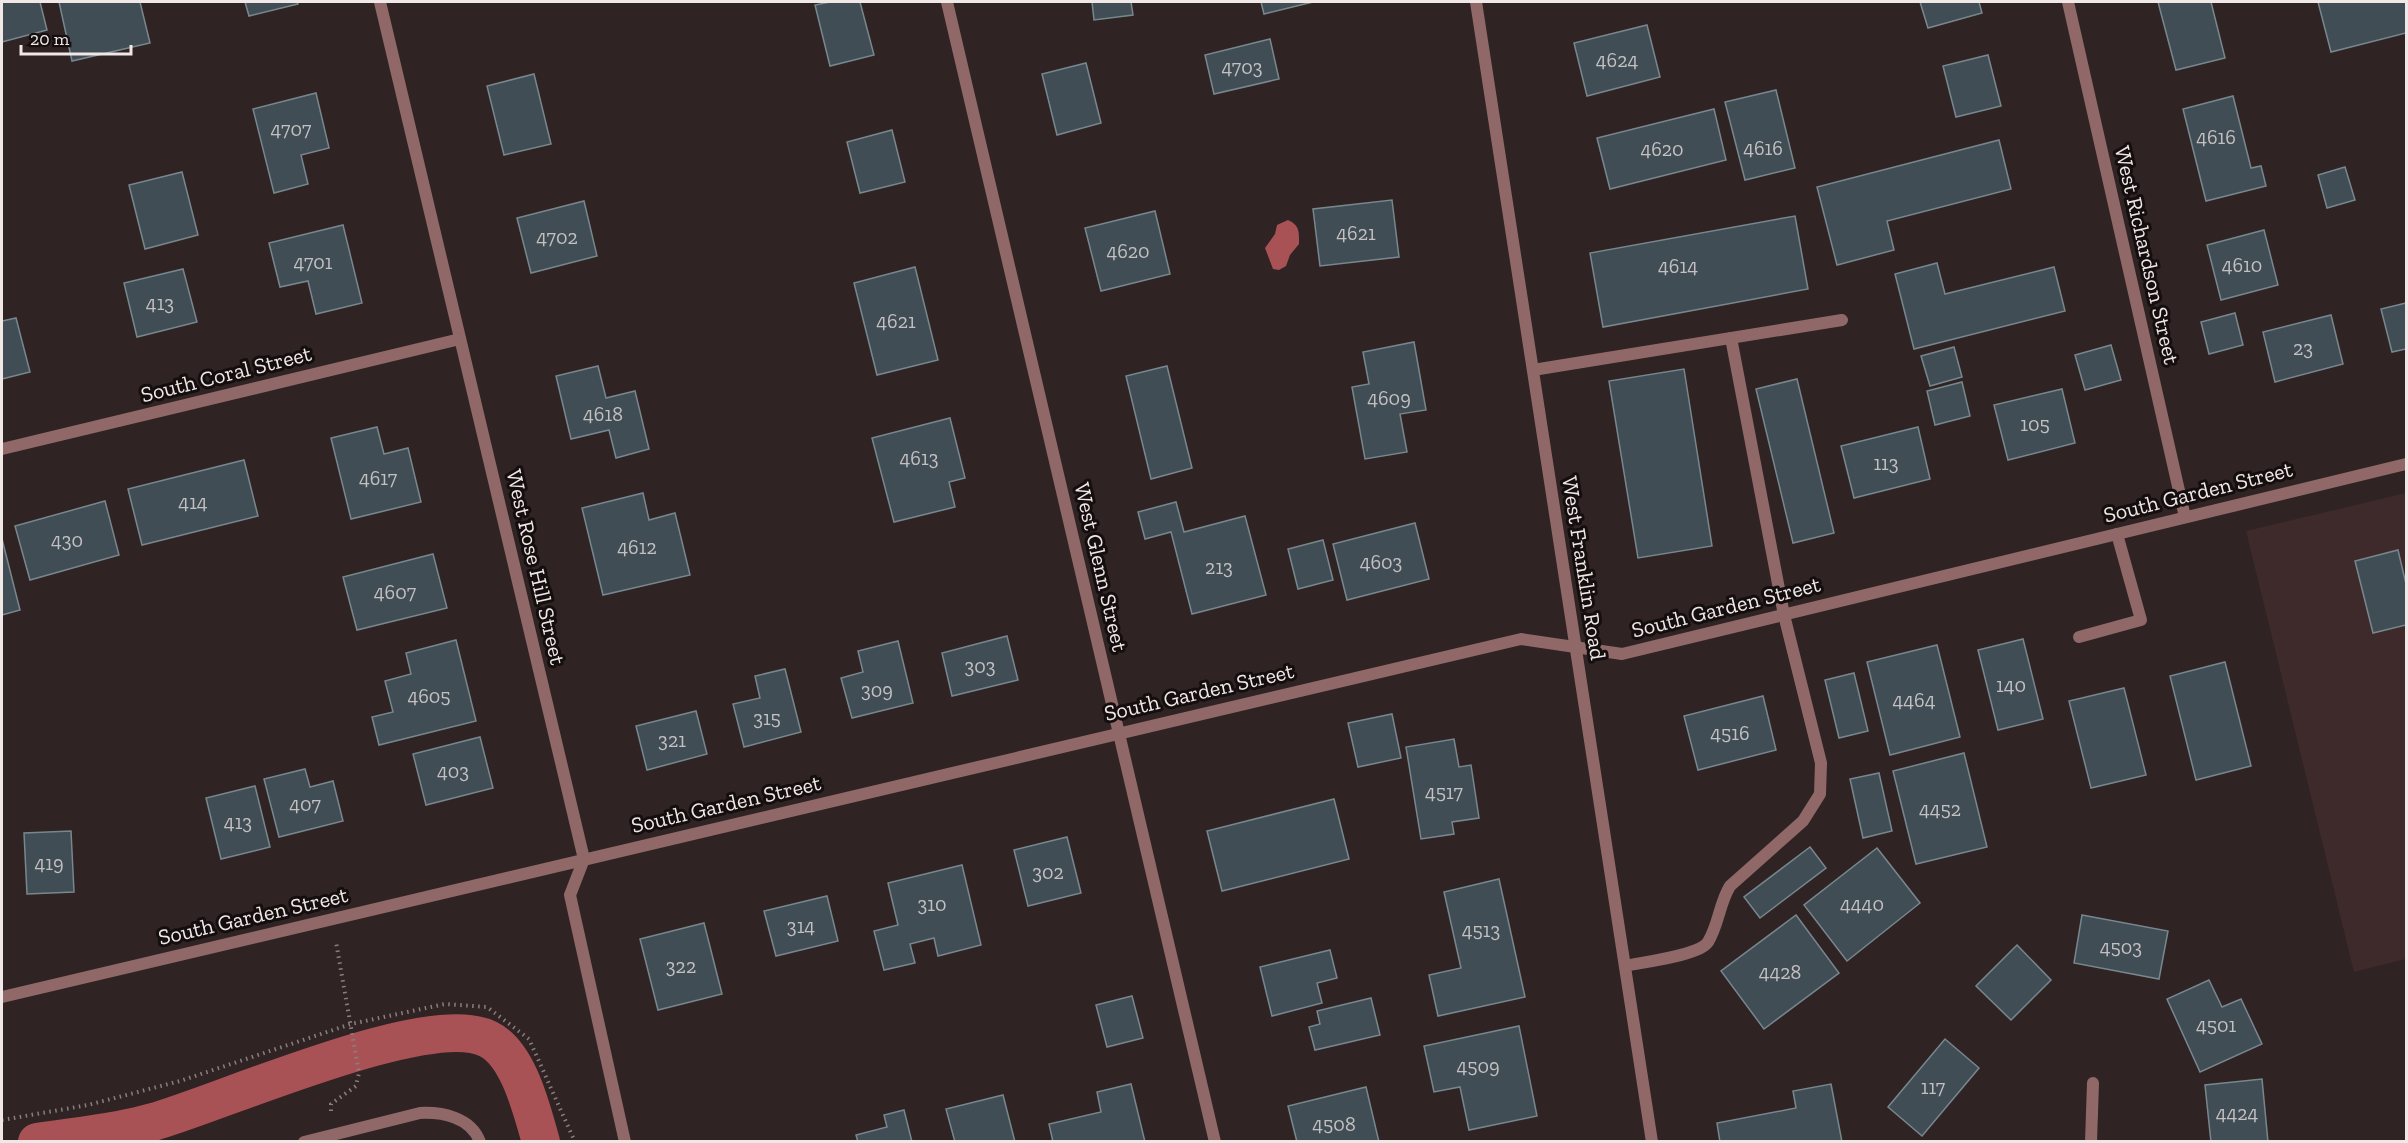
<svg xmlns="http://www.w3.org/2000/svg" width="2408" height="1143" viewBox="0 0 2408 1143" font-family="'Zilla Slab',serif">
<rect width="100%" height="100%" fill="#302323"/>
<path fill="#3e2a2a" d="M 2406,493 L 2406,959 L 2354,972 L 2246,531 Z"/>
<path fill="#a95256" d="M 1288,220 C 1300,225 1299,233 1299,244 L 1290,255 L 1286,266 L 1279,270 L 1273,269 L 1265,248 L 1275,234 L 1277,225 Z"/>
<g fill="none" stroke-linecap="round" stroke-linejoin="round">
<path stroke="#a95256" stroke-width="38" d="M 37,1142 C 75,1136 116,1133 153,1122 C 221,1103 429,1009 488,1039 C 519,1054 532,1111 541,1142"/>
</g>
<g fill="#404d54" stroke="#78878e" stroke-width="1.5">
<path d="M 2,2 L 40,2 L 47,30 L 2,42 Z"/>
<path d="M 59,2 L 140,2 L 150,43 L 72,61 Z"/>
<path d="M 245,2 L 297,2 L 298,4 L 249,16 Z"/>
<path d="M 830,2 L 860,2 L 874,55 L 830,66 L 815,5 Z"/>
<path d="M 1092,2 L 1131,2 L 1133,15 L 1094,20 Z"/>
<path d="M 1261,2 L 1313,2 L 1264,14 Z"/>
<path d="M 1920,2 L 1979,2 L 1982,13 L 1928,28 Z"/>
<path d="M 2158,2 L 2211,2 L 2225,58 L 2176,70 Z"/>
<path d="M 2318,2 L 2406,2 L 2406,33 L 2331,52 Z"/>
<path d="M 1647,25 L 1660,77 L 1587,96 L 1574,43 Z"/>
<path d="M 1270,39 L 1279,79 L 1214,94 L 1205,55 Z"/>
<path d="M 1988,55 L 2001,106 L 1956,117 L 1943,66 Z"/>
<path d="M 1086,63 L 1101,123 L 1057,135 L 1042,74 Z"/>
<path d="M 534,74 L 551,144 L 504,155 L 487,86 Z"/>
<path d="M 1776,90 L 1795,168 L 1745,180 L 1725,102 Z"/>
<path d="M 316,93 L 329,148 L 301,155 L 308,184 L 274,193 L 253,109 Z"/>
<path d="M 2233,96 L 2251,168 L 2261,166 L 2266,186 L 2206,201 L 2183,109 Z"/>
<path d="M 1714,109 L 1726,160 L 1610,189 L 1597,138 Z"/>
<path d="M 892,130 L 905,182 L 860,193 L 847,142 Z"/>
<path d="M 1999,140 L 2011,189 L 1887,221 L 1894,250 L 1837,265 L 1817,187 Z"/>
<path d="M 2345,167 L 2355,200 L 2327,208 L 2318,175 Z"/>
<path d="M 182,172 L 198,235 L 145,249 L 129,185 Z"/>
<path d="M 1392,200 L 1399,257 L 1320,266 L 1313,209 Z"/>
<path d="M 584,201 L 597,256 L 531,273 L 517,218 Z"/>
<path d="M 1155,211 L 1170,274 L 1101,291 L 1085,228 Z"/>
<path d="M 1795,216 L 1808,289 L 1603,327 L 1590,253 Z"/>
<path d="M 343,225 L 362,303 L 316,314 L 308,281 L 280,287 L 269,243 Z"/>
<path d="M 2264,230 L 2278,285 L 2221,300 L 2207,245 Z"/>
<path d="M 1937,263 L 1945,294 L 2054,267 L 2065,311 L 1914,349 L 1895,274 Z"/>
<path d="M 915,267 L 938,360 L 877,375 L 854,283 Z"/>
<path d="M 183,269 L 197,322 L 137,337 L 124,283 Z"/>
<path d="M 2406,303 L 2406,349 L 2392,352 L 2381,309 Z"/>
<path d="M 2235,313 L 2243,345 L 2209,354 L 2201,322 Z"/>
<path d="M 2331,315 L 2343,364 L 2275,382 L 2263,332 Z"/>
<path d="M 16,318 L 30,372 L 2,379 L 2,321 Z"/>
<path d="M 1414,342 L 1426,410 L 1400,414 L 1407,452 L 1365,459 L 1352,387 L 1369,384 L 1363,352 Z"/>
<path d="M 2111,345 L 2121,380 L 2085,390 L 2075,355 Z"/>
<path d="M 1954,347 L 1962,377 L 1930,386 L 1921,356 Z"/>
<path d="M 598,366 L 606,398 L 635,391 L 649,449 L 616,458 L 609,430 L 571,439 L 556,376 Z"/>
<path d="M 1167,366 L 1192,468 L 1151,479 L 1126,376 Z"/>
<path d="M 1684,369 L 1712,546 L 1638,558 L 1609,381 Z"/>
<path d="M 1797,379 L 1834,533 L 1793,543 L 1756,389 Z"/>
<path d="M 1962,382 L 1970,416 L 1935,425 L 1927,391 Z"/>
<path d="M 2062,389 L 2075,443 L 2008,460 L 1994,405 Z"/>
<path d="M 950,418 L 965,478 L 949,482 L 955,507 L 894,522 L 872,438 Z"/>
<path d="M 377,427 L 384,454 L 408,448 L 421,502 L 351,519 L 331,438 Z"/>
<path d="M 1918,427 L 1930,479 L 1854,498 L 1841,446 Z"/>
<path d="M 244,460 L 258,516 L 142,545 L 128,489 Z"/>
<path d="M 643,493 L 649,520 L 675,513 L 690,575 L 603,595 L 582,508 Z"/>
<path d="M 105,501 L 119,555 L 30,580 L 15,526 Z"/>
<path d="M 1176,502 L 1184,532 L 1245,516 L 1266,595 L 1192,614 L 1171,532 L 1145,539 L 1138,512 Z"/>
<path d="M 1415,523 L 1429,579 L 1347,600 L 1333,544 Z"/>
<path d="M 2,539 L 20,610 L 2,615 Z"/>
<path d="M 1323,540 L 1333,580 L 1298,589 L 1288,549 Z"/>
<path d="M 2398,550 L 2406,584 L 2406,625 L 2373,633 L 2355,561 Z"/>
<path d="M 433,554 L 447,608 L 357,630 L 343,577 Z"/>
<path d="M 1007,636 L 1018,680 L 952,696 L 942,653 Z"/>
<path d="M 2023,639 L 2043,719 L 1998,730 L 1978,650 Z"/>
<path d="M 456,640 L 476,721 L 379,745 L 372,717 L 393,712 L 385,681 L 411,674 L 406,653 Z"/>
<path d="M 898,641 L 913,703 L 852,718 L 841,678 L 863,672 L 858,651 Z"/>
<path d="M 1937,645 L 1960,737 L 1890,755 L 1867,662 Z"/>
<path d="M 2225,662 L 2251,766 L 2196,780 L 2170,676 Z"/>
<path d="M 785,669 L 801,732 L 744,747 L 733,704 L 760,698 L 755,676 Z"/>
<path d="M 1854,673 L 1868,731 L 1839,738 L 1825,680 Z"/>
<path d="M 2124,688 L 2146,775 L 2091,788 L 2069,701 Z"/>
<path d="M 1763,696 L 1776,750 L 1698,770 L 1684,716 Z"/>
<path d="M 696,711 L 707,754 L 647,770 L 636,726 Z"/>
<path d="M 1392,714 L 1401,758 L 1358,767 L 1348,723 Z"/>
<path d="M 480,737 L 493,788 L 426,805 L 413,754 Z"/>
<path d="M 1454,739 L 1459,767 L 1471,765 L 1479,818 L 1452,822 L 1454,834 L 1421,839 L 1406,747 Z"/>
<path d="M 1964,753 L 1987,847 L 1916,864 L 1893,771 Z"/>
<path d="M 305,769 L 310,787 L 333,781 L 343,821 L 279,837 L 264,779 Z"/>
<path d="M 1879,773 L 1892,831 L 1863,838 L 1850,779 Z"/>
<path d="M 255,786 L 270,847 L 221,859 L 206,798 Z"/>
<path d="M 1334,799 L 1349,859 L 1222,891 L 1207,831 Z"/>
<path d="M 71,831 L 74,892 L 27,894 L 24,833 Z"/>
<path d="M 1067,837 L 1081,893 L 1028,906 L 1014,850 Z"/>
<path d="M 1810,847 L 1826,868 L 1760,918 L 1744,897 Z"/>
<path d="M 1877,848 L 1920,903 L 1847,961 L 1804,905 Z"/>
<path d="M 962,865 L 981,945 L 938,956 L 934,938 L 910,944 L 915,963 L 884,970 L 874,931 L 898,925 L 888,883 Z"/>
<path d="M 1499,879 L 1525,997 L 1438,1016 L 1429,975 L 1461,968 L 1444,892 Z"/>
<path d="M 827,896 L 838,941 L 776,956 L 764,911 Z"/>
<path d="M 1796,915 L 1839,973 L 1764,1029 L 1721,971 Z"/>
<path d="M 2082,915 L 2168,931 L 2159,979 L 2074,963 Z"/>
<path d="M 704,923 L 722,994 L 658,1010 L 640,939 Z"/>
<path d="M 2017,945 L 2051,980 L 2011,1020 L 1976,986 Z"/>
<path d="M 1330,950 L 1337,978 L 1317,983 L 1322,1003 L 1272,1016 L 1260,967 Z"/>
<path d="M 2209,980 L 2222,1007 L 2241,999 L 2262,1044 L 2200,1072 L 2167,999 Z"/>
<path d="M 1132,996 L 1143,1038 L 1107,1047 L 1096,1005 Z"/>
<path d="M 1371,998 L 1380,1035 L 1315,1050 L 1309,1027 L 1320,1024 L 1317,1011 Z"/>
<path d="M 1519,1026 L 1537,1116 L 1469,1130 L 1460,1087 L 1434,1092 L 1424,1046 Z"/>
<path d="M 1945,1039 L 1979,1068 L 1922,1136 L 1888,1107 Z"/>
<path d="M 2262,1079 L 2268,1142 L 2211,1142 L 2205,1085 Z"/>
<path d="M 1131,1084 L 1145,1142 L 1053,1142 L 1049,1124 L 1101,1112 L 1097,1092 Z"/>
<path d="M 1831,1084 L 1842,1142 L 1720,1142 L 1717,1123 L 1796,1108 L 1793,1091 Z"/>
<path d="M 1366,1087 L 1379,1142 L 1297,1142 L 1288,1106 Z"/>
<path d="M 1003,1095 L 1015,1142 L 955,1142 L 946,1109 Z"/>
<path d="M 904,1110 L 912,1142 L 858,1142 L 856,1135 L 887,1127 L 884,1115 Z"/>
</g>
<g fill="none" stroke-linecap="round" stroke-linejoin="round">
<g stroke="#8a7f7f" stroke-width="4" stroke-dasharray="1.5 4.5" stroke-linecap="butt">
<path d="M 331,1111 L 331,1104 L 356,1086 L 359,1073 L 336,942"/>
<path d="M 2,1120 L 88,1105 L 180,1081 L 351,1024 L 445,1004 L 487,1007 L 529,1039 L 575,1142"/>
</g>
<g stroke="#906868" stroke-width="12">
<path d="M 1533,370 L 1842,320"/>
<path d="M 2079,637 L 2141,620 L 2117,534"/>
<path d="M 1625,966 C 1642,962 1699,956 1708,942 C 1719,924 1719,904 1730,886 L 1803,821 L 1820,794 L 1821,763 L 1784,615 L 1731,338"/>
<path d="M 304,1142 L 420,1113 C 442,1112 471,1117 480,1142"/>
</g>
<g stroke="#906868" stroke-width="12">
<path d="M 380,2 L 584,859 L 570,895 L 625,1142"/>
<path d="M 947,2 L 1215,1142"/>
<path d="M 2068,2 L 2185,517"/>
<path d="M 2,449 L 460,339"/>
<path d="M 2,997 L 1521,639 L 1622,654 L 2406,464"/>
<path d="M 2091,1142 L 2093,1083"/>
</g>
<path stroke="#906868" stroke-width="12" d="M 1476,2 L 1652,1142"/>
</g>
<g text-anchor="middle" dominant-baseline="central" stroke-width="6" stroke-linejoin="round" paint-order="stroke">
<g font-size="20" fill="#c4c0c2">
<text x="1617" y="60">4624</text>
<text x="1242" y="67">4703</text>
<text x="291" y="129">4707</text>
<text x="2216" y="137">4616</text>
<text x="1763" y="148">4616</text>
<text x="1662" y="149">4620</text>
<text x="1356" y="233">4621</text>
<text x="557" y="237">4702</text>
<text x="1128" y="251">4620</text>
<text x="313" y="262">4701</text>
<text x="2242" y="265">4610</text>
<text x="1678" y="266">4614</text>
<text x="160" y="303">413</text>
<text x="896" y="321">4621</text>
<text x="2303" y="348">23</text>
<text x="1389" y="398">4609</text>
<text x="603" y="414">4618</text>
<text x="2035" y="424">105</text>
<text x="919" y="458">4613</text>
<text x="1886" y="463">113</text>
<text x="378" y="478">4617</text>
<text x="193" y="502">414</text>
<text x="67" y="540">430</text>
<text x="637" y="547">4612</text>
<text x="1381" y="562">4603</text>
<text x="1219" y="567">213</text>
<text x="395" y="592">4607</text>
<text x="980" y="666">303</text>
<text x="2011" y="685">140</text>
<text x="877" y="690">309</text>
<text x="429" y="696">4605</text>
<text x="1914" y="700">4464</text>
<text x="767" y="718">315</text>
<text x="1730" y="733">4516</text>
<text x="672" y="740">321</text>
<text x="453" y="771">403</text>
<text x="1444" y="792">4517</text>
<text x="305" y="804">407</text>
<text x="1940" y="809">4452</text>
<text x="238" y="822">413</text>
<text x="49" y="863">419</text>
<text x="1048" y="872">302</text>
<text x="932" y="904">310</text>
<text x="1862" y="904">4440</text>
<text x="801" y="926">314</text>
<text x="1481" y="930">4513</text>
<text x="2121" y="947">4503</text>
<text x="681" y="966">322</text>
<text x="1780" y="972">4428</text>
<text x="2216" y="1025">4501</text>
<text x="1478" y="1066">4509</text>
<text x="1933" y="1087">117</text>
<text x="2237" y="1113">4424</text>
<text x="1334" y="1124">4508</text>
</g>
<g font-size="22" fill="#f0e7e7" stroke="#140e0e">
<text transform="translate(2147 255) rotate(77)">West Richardson Street</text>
<text transform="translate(226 374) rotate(-14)">South Coral Street</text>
<text transform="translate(2198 492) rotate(-14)">South Garden Street</text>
<text transform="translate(536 567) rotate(77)">West Rose Hill Street</text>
<text transform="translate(1101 567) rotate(77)">West Glenn Street</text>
<text transform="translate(1584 568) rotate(81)">West Franklin Road</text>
<text transform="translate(1726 607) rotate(-14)">South Garden Street</text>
<text transform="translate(1199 692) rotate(-13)">South Garden Street</text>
<text transform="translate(726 804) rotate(-13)">South Garden Street</text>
<text transform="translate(253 916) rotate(-13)">South Garden Street</text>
</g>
</g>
<rect width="2408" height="1143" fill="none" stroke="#f0e7e7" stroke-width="6"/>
<path d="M21 45v9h110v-9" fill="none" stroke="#f0e7e7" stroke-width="3"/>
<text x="30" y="45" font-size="18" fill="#f0e7e7" stroke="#140e0e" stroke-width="4.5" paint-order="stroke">20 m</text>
</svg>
